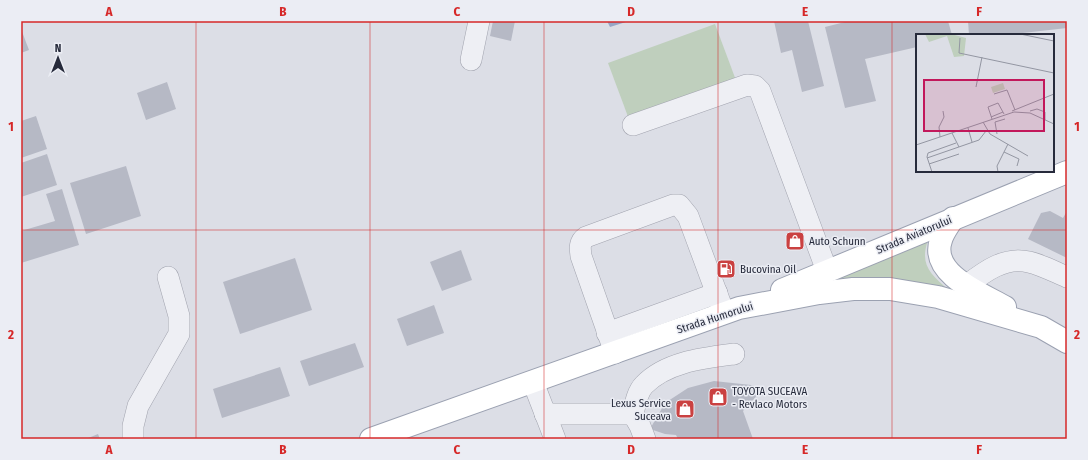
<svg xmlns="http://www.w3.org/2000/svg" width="1088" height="460" viewBox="0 0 1088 460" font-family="'Fira Sans Condensed',sans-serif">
<rect width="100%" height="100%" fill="#dcdee6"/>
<g fill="#bfcfbd">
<path d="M 715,24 L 737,83 L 630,122 L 608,63 Z"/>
<path d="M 931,233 C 918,262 927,272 950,291 L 823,285 Z"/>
</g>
<path fill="#97a6c6" d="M 607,21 L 629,21 L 610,27 Z"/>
<g fill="#b6b9c5">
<path d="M 493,21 L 515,21 L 511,41 L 490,36 Z"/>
<path d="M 774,21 L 808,21 L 824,86 L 802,92 L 792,50 L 781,53 Z"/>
<path d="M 849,21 L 948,21 L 952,35 L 917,35 L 917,47 L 865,59 L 876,101 L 845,108 L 825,27 Z"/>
<path d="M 968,21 L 1067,21 L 1067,28 L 1005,35 L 969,35 Z"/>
<path d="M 21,29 L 29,50 L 21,53 Z"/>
<path d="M 167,82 L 176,109 L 146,120 L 137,93 Z"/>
<path d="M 36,116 L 47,149 L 21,158 L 21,121 Z"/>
<path d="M 47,154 L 57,185 L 21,197 L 21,163 Z"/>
<path d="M 126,166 L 141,216 L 86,234 L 70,183 Z"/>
<path d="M 62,189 L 79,245 L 21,263 L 21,231 L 55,221 L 46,194 Z"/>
<path d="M 1050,211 L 1063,218 L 1067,211 L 1067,258 L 1028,239 L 1041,213 Z"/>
<path d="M 461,250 L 472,280 L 442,291 L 430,262 Z"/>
<path d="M 295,258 L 312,310 L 240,334 L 223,282 Z"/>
<path d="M 434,305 L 444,333 L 407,346 L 397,319 Z"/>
<path d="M 355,343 L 364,367 L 309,386 L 300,361 Z"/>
<path d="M 280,367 L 290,396 L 222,418 L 213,389 Z"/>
<path d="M 714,381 L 751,385 L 762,390 L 743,411 L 753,439 L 678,439 L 676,435 L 665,434 L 650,429 L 665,403 L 688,388 Z"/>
<path d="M 98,434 L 100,439 L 86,439 Z"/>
</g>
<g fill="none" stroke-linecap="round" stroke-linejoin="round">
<g stroke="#a2a4af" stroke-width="22">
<g id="minor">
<path d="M 471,60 L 479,21"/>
<path d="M 633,125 L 747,85 L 755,86 L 760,91 L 827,271"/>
<path d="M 967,285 C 984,272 1005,256 1029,262 C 1042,265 1055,272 1067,277"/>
<path d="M 607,333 L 717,293"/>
<path d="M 615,353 L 581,256 C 580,248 579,242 586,237 L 673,205 L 679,205 L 688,216 L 724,313"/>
<path d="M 533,382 L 555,439"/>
<path d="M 545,414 L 633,414"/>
<path d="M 133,439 L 133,426 L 138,406 L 179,334 L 179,316 L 168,277"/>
<path d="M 645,439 L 640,426 L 633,414 C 635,405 637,392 644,385 C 666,362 703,358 734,354"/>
</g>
</g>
<g stroke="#9ba1b1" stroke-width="24">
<g id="major">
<path d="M 953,218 C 949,225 943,232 941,240 C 929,274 982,294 1005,307"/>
<path d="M 782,290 L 1067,172"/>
<path d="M 371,439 L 739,308 L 819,293 L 853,289 L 890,289 L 938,297 L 1041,327 L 1067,342"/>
</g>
</g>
<use href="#minor" stroke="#eeeff4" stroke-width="21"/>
<use href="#major" stroke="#fff" stroke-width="22"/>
</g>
<path fill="none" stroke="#d62828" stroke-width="1" stroke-opacity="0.55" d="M 196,21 L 196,439M 370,21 L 370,439M 544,21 L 544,439M 718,21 L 718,439M 892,21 L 892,439M 21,230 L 1067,230"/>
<defs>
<g id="shop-square" transform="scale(1)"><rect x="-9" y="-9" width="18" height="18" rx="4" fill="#ca4141" stroke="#ebedf4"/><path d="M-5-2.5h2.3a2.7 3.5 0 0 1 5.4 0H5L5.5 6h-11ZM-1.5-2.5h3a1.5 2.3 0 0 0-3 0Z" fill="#fff"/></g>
<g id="fuel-square" transform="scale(1)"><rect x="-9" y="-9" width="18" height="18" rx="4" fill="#ca4141" stroke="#ebedf4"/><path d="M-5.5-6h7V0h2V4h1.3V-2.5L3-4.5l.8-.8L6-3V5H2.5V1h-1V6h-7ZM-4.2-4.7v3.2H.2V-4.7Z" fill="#fff"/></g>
</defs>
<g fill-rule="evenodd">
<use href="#shop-square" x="795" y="241"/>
<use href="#fuel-square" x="726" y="269"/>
<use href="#shop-square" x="718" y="397"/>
<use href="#shop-square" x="685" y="409"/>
</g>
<g text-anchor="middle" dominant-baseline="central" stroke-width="3" stroke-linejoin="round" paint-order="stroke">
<g font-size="11" fill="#262a3b" stroke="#ebedf4">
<text transform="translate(914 235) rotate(-23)">Strada Aviatorului</text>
<text transform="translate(715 318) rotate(-18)">Strada Humorului</text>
</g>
<g font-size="11" fill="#262a3b" stroke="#ebedf4" text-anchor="start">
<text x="809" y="241">Auto Schunn</text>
<text x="740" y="269">Bucovina Oil</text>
<text x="732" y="391">TOYOTA SUCEAVA<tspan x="732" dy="13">- Revlaco Motors</tspan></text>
<text x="671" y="403" text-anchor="end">Lexus Service<tspan x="671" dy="13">Suceava</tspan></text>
</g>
</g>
<g transform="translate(916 34)">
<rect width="138" height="138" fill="#dcdee6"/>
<path d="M 9,0 L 35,0 L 50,4 L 48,22 L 38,23 L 31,2 L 13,8 ZM 87,49 L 89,55 L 77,59 L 75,53 Z" fill="#bfcfbd"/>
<path fill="none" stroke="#9396a2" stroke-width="1" d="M 104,0 L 138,7M 44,4 L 43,19 L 138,39M 60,53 L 66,23M 78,60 L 91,56 L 99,76M 96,77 L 138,60M 114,77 L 121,75 L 129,78 L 129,86M 75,83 L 87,78M 76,85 L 72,73 L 82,69 L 88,80M 67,88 L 74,100 L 112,122M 52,94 L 56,108M 36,99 L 43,113M 81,100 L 79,88 L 89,85M 24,103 L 23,93 L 28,83 L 27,77M 0,111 L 98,78 L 114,79 L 138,90M 88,118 L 103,125 L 101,132M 11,124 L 63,106 L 70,97M 13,130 L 43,120M 16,138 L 11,123 L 12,119 L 40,109M 82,138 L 81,132 L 92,110"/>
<path fill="#c2185b" fill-opacity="0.15" stroke="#c2185b" stroke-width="2" d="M 8,46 L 128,46 L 128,97 L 8,97 Z"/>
<rect width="138" height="138" fill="none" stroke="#262a3b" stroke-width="2"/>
</g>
<rect width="1088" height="460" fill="none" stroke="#ebedf4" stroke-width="44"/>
<g transform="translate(58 58)" stroke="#ebedf4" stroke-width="3" paint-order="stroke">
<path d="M0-3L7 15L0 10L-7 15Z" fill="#262a3b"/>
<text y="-6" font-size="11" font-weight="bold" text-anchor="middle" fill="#262a3b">N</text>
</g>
<rect x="22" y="22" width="1044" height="416" fill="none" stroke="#d62828" stroke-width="1.5"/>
<g font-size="13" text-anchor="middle" font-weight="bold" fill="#d62828">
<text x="109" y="16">A</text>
<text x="283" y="16">B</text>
<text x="457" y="16">C</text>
<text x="631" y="16">D</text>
<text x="805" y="16">E</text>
<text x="979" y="16">F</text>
<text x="11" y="131">1</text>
<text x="1077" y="131">1</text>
<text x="11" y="339">2</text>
<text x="1077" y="339">2</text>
<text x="109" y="454">A</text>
<text x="283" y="454">B</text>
<text x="457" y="454">C</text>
<text x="631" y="454">D</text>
<text x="805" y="454">E</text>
<text x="979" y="454">F</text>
</g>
</svg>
